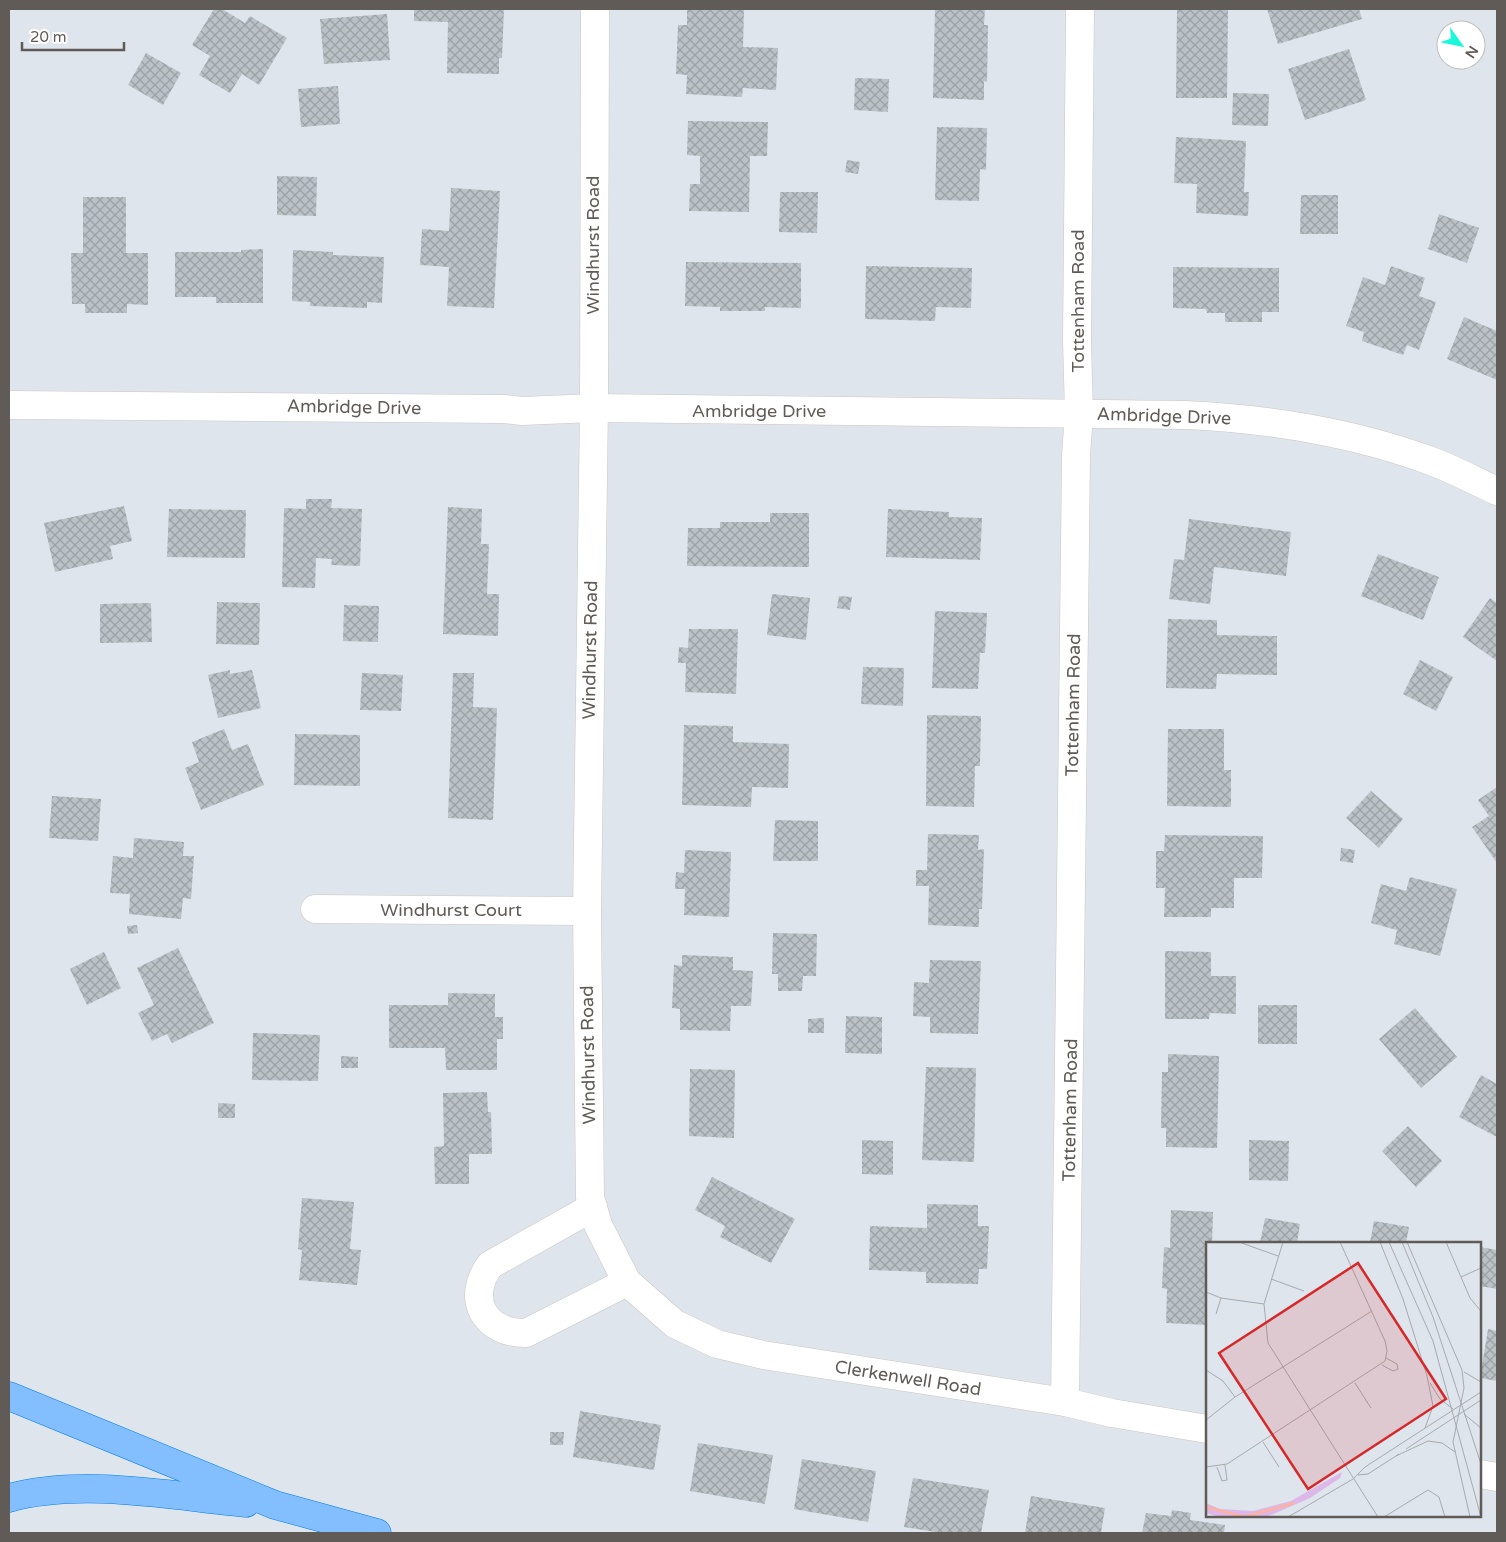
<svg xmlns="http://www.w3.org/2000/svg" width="1506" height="1542" viewBox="0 0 1506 1542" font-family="'Varela Round',sans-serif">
<defs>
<pattern id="building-cross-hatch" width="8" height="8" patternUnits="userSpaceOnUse" patternTransform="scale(1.25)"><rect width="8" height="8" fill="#bbc2c7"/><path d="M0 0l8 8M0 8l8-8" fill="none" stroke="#9ba1a4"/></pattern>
</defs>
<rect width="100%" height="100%" fill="#dee5ed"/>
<g fill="url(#building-cross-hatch)">
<path d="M 214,9 L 222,9 L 245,23 L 250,16 L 287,38 L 259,85 L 242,74 L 230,93 L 199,75 L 210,56 L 192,45 Z"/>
<path d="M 414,9 L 504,9 L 502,58 L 499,58 L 499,74 L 447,73 L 448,22 L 414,21 Z"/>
<path d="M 687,9 L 744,9 L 743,47 L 778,48 L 776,90 L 743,88 L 742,97 L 686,94 L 687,75 L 676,74 L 678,25 L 687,25 Z"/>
<path d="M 935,9 L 985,9 L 984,25 L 988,25 L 987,82 L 984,81 L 984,100 L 933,98 Z"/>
<path d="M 1177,9 L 1228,9 L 1227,98 L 1176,98 Z"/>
<path d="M 1267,9 L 1359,9 L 1362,19 L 1278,44 Z"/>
<path d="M 387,14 L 390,60 L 324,64 L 320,19 Z"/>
<path d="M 1349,49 L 1366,100 L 1305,120 L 1288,69 Z"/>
<path d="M 146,53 L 181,73 L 163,105 L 128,85 Z"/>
<path d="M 855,78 L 889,79 L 888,112 L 854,110 Z"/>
<path d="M 338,86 L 340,124 L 301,127 L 298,89 Z"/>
<path d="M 1233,93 L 1269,94 L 1268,126 L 1232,125 Z"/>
<path d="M 688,121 L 768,122 L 767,156 L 750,156 L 749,212 L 689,211 L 690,184 L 700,184 L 700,156 L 687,155 Z"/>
<path d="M 937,127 L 987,128 L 986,170 L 980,169 L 979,201 L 935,200 Z"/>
<path d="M 1176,137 L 1246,141 L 1244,192 L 1249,192 L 1248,216 L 1196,213 L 1197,184 L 1174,183 Z"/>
<path d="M 847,160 L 860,162 L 858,174 L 845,172 Z"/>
<path d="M 277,176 L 317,177 L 316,216 L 277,215 Z"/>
<path d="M 451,188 L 500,191 L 494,308 L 447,306 L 449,267 L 420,265 L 422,229 L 449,231 Z"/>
<path d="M 780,192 L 818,192 L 817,233 L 779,232 Z"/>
<path d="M 1301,195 L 1338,195 L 1338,234 L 1300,234 Z"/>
<path d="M 83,197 L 126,197 L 126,253 L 148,253 L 148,305 L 127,304 L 127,313 L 85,313 L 85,304 L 72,304 L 71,253 L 83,253 Z"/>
<path d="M 1439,214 L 1479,228 L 1467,263 L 1428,249 Z"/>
<path d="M 263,249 L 263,303 L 216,303 L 216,297 L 175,297 L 175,252 L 241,252 L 241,250 Z"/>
<path d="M 293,250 L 333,252 L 333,255 L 384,257 L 382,303 L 367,302 L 367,308 L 310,306 L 310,302 L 292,301 Z"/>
<path d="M 686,262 L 801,263 L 801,308 L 765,307 L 765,311 L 720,311 L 720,307 L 685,306 Z"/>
<path d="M 866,266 L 972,268 L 971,308 L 936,307 L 935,321 L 865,319 Z"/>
<path d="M 1391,266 L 1425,278 L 1419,296 L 1436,302 L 1419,350 L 1407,345 L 1403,355 L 1362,341 L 1364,332 L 1346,326 L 1363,277 L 1385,285 Z"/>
<path d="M 1173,267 L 1279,268 L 1279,312 L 1262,312 L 1262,322 L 1225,322 L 1225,313 L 1207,313 L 1206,309 L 1173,308 Z"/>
<path d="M 1464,317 L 1497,331 L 1497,380 L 1447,359 Z"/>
<path d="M 306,499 L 332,499 L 331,508 L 362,509 L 360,566 L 331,565 L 332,559 L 316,558 L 315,588 L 282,587 L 284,508 L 306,509 Z"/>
<path d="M 124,506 L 132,541 L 110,546 L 113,559 L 55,572 L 44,523 Z"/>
<path d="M 448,507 L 482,509 L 481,544 L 489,544 L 487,594 L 499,594 L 498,636 L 443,634 Z"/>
<path d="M 169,509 L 246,510 L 245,558 L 167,557 Z"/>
<path d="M 888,509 L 949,512 L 949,517 L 982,518 L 980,560 L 886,557 Z"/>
<path d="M 770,513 L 809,513 L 809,567 L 687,566 L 688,528 L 720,528 L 720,522 L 770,522 Z"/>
<path d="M 1189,519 L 1291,532 L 1286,576 L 1214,567 L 1210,604 L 1169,599 L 1174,559 L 1184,560 Z"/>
<path d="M 1378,554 L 1439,577 L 1423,620 L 1361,596 Z"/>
<path d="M 772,594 L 810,598 L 806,640 L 767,635 Z"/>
<path d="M 839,596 L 852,597 L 850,610 L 837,608 Z"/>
<path d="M 1490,598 L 1497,603 L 1497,661 L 1463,637 Z"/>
<path d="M 217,602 L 260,603 L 259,645 L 216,644 Z"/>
<path d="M 151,603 L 152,642 L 100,643 L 100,604 Z"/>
<path d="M 344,605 L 379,606 L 378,642 L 343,641 Z"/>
<path d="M 935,611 L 987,613 L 985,653 L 980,653 L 978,689 L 932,688 Z"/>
<path d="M 1168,619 L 1217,620 L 1217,635 L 1277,636 L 1277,675 L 1217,674 L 1216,689 L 1166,688 Z"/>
<path d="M 689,629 L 738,629 L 736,694 L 685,692 L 686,663 L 678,663 L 679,647 L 688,648 Z"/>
<path d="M 1420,660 L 1453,677 L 1436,711 L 1403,694 Z"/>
<path d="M 863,667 L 904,668 L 903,706 L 861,704 Z"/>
<path d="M 230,670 L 230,674 L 252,670 L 261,708 L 218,718 L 208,675 Z"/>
<path d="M 362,673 L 403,675 L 401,711 L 360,710 Z"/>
<path d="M 453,673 L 474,673 L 473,707 L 497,708 L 493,820 L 448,818 Z"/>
<path d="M 927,715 L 981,716 L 980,766 L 975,766 L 974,807 L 926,806 Z"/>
<path d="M 684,725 L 733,726 L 733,742 L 789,744 L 788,788 L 752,787 L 751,807 L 682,805 Z"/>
<path d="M 224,729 L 232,750 L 248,744 L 264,785 L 201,810 L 185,768 L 199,762 L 192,742 Z"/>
<path d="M 1168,729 L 1224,729 L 1224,770 L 1231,770 L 1231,807 L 1167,806 Z"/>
<path d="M 295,734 L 360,735 L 360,786 L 294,785 Z"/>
<path d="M 1497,787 L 1497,863 L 1472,827 L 1489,816 L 1478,800 Z"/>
<path d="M 1371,791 L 1403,819 L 1379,848 L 1346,818 Z"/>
<path d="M 52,796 L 101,799 L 98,841 L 49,838 Z"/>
<path d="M 775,820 L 818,821 L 818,861 L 773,861 Z"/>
<path d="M 928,834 L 979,835 L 978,850 L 984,849 L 982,909 L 979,909 L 979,927 L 928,925 L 929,886 L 916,886 L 916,870 L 927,870 Z"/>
<path d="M 1165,835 L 1263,836 L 1262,878 L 1234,878 L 1234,908 L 1211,908 L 1211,917 L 1164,917 L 1165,888 L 1156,888 L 1156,851 L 1164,851 Z"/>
<path d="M 134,838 L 184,842 L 183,856 L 194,856 L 191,899 L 183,898 L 181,919 L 129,914 L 130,894 L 110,893 L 113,856 L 133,858 Z"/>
<path d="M 1341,848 L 1355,850 L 1353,863 L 1340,861 Z"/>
<path d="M 685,850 L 731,852 L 729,917 L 684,915 L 685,889 L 675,889 L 676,872 L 684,873 Z"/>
<path d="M 1410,877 L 1457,889 L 1440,956 L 1394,944 L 1397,930 L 1371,923 L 1381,884 L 1406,891 Z"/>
<path d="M 137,925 L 138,933 L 128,934 L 127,926 Z"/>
<path d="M 773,933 L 817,934 L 816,976 L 803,976 L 802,991 L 778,991 L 778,974 L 772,974 Z"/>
<path d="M 178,948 L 214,1023 L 172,1043 L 167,1034 L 152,1041 L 138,1013 L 154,1005 L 137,968 Z"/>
<path d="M 1165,951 L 1211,952 L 1211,976 L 1236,976 L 1236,1014 L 1210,1013 L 1209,1019 L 1165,1019 Z"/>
<path d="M 104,952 L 121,988 L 87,1005 L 70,969 Z"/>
<path d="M 682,955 L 733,957 L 733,970 L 753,971 L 751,1006 L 731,1006 L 730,1031 L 680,1030 L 680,1009 L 672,1008 L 674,965 L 682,966 Z"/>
<path d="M 930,960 L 981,961 L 978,1034 L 930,1033 L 930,1017 L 913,1016 L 914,982 L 929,983 Z"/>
<path d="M 448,993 L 495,994 L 495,1017 L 503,1017 L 503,1039 L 497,1039 L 497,1070 L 446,1070 L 445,1048 L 389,1048 L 389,1005 L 448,1005 Z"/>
<rect x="1258" y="1005" width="39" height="39"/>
<path d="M 1415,1008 L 1457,1057 L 1421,1088 L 1379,1039 Z"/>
<path d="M 846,1016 L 882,1017 L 882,1054 L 845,1053 Z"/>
<path d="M 824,1018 L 824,1033 L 808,1033 L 808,1019 Z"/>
<path d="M 253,1033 L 320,1035 L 318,1081 L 252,1080 Z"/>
<path d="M 1168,1054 L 1219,1056 L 1217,1148 L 1166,1147 L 1166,1128 L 1161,1128 L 1162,1072 L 1168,1072 Z"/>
<path d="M 341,1056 L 358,1057 L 358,1068 L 341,1068 Z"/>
<path d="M 926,1067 L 976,1068 L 974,1162 L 922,1160 Z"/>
<path d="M 690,1069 L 735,1070 L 734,1138 L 689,1136 Z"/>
<path d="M 1481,1075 L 1497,1084 L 1497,1137 L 1459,1117 Z"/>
<path d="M 487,1092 L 488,1112 L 491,1112 L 492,1154 L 469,1154 L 469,1184 L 435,1184 L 434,1147 L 444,1146 L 443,1093 Z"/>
<path d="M 218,1103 L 235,1104 L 235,1118 L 218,1118 Z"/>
<path d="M 1408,1126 L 1442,1161 L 1416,1187 L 1382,1151 Z"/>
<path d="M 862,1140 L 893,1141 L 893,1175 L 862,1174 Z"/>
<path d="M 1249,1140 L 1289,1141 L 1288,1181 L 1249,1180 Z"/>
<path d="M 712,1177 L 795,1219 L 771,1263 L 720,1237 L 725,1226 L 695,1210 Z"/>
<path d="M 302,1198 L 354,1202 L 350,1249 L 361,1250 L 357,1285 L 299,1280 L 302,1250 L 298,1249 Z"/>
<path d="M 927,1204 L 978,1205 L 978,1226 L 989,1226 L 987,1269 L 979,1269 L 978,1284 L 926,1283 L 926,1272 L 869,1270 L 870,1226 L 927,1228 Z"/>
<path d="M 1171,1210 L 1213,1212 L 1212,1243 L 1207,1243 L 1207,1325 L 1166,1323 L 1167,1289 L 1162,1288 L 1164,1247 L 1170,1248 Z"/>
<path d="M 1265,1218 L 1300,1224 L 1297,1243 L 1260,1243 Z"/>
<path d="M 1374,1221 L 1409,1227 L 1406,1243 L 1370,1243 Z"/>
<path d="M 1480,1247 L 1497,1250 L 1497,1289 L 1480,1286 Z"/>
<path d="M 1488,1329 L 1497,1331 L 1497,1381 L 1480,1378 Z"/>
<path d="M 580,1411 L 661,1425 L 654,1470 L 573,1457 Z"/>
<path d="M 550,1432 L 564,1432 L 563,1445 L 550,1445 Z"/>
<path d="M 698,1443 L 773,1455 L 765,1504 L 690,1491 Z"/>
<path d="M 802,1459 L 876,1471 L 868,1522 L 794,1509 Z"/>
<path d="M 913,1478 L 989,1490 L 981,1533 L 942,1533 L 904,1527 Z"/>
<path d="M 1031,1496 L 1105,1508 L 1101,1533 L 1025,1533 Z"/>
<path d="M 1172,1510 L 1191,1513 L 1190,1520 L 1225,1525 L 1224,1533 L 1142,1533 L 1146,1513 L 1171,1516 Z"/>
</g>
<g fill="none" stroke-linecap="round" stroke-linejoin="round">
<g stroke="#cbc7c3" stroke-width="29">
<g id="minor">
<path d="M 595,9 L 594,408 L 587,911 L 590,1197 L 598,1225 L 627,1282 L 675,1324 L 717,1344 L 763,1355 L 1065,1402 L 1112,1413 L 1207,1429"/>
<path d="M 9,405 L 504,409 L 522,411 L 594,408 L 1187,415 C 1270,419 1352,432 1431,461 C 1453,469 1475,481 1497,491"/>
<path d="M 315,909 L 587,911"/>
<path d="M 593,1207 L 490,1265 C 465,1299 485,1334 526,1333 L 627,1282"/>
<path d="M 1065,1402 L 1076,456 L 1079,413 L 1077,341 L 1080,9"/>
<path d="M 1480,1474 L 1497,1477"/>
</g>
</g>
<g stroke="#007deb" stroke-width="29">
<g id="highway">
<path d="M 9,1396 L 275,1505 L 377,1533"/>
<path d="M 9,1498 C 82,1478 172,1496 246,1503"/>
</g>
</g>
<use href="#minor" stroke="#fff" stroke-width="28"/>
<use href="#highway" stroke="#83beff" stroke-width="28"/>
</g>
<g text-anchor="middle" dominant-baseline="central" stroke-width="4.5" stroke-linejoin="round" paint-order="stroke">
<g font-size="18" fill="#615b58" stroke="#fff">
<text transform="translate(593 245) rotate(-90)">Windhurst Road</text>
<text transform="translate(1078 301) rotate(-90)">Tottenham Road</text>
<text transform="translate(354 407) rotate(1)">Ambridge Drive</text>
<text x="759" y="411">Ambridge Drive</text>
<text transform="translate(1164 416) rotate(2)">Ambridge Drive</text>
<text transform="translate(590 650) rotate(-89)">Windhurst Road</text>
<text transform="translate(1073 705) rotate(-89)">Tottenham Road</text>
<text x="451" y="910">Windhurst Court</text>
<text transform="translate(588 1055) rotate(-91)">Windhurst Road</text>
<text transform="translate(1070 1110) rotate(-89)">Tottenham Road</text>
<text transform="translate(908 1378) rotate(9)">Clerkenwell Road</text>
</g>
</g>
<g transform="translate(1206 1242)">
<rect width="275" height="275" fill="#dee5ed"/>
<path d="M 136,230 L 134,236 L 104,256 L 63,274 L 14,275 L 0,271 L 0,261 L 14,267 L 47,269 L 85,259 Z" fill="#ddb7e8"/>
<path fill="none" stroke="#ffb29c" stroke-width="2.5" d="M 0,265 L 38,275 L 88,261"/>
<path fill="none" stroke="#a8aaad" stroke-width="1" d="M 33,0 L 72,14M 77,0 L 58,62 L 62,101 L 172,275M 174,0 L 197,57 L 221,134 L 227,164 L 219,186M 183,0 L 227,99 L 275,275M 196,0 L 227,75 L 275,222M 201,0 L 256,128 L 258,146 L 247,200 L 264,275M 240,0 L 264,56 L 275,69M 255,35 L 275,26M 65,37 L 98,49M 0,50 L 15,56 L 58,62M 10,72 L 15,56M 176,123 L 187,129 L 192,127 L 191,122 L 180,116M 0,128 L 17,139 L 29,155M 258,130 L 275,140M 149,141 L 165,166M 224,141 L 234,157 L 247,167M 258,172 L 275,186M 0,178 L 29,155 L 166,69M 57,200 L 73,225M 200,207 L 275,158M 190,214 L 222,199 L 236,201 L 249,210M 0,225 L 21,222 L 179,119 L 181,109 L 179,99 L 134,0M 11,225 L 16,239 L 21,238 L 19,223M 152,233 L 162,232 L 193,212M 82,275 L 147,237 L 159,225 L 275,150M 178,275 L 222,248 L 233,255 L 239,275"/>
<path fill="#d62828" fill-opacity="0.15" stroke="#d62828" stroke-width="2.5" d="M 152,21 L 240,157 L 102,247 L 13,111 Z"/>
<rect width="275" height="275" fill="none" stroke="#615b58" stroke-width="2.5"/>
</g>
<rect width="1506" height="1542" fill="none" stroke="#615b58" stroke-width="20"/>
<g transform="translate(1461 45) rotate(123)"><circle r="24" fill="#ffffff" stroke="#c0bdbc"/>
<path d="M0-4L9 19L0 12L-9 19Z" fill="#18f9da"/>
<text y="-8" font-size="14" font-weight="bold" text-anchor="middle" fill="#615b58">N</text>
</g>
<path d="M22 42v8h102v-8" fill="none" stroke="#615b58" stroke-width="2.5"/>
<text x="30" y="42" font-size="15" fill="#615b58" stroke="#ffffff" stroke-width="4" paint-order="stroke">20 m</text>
</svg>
